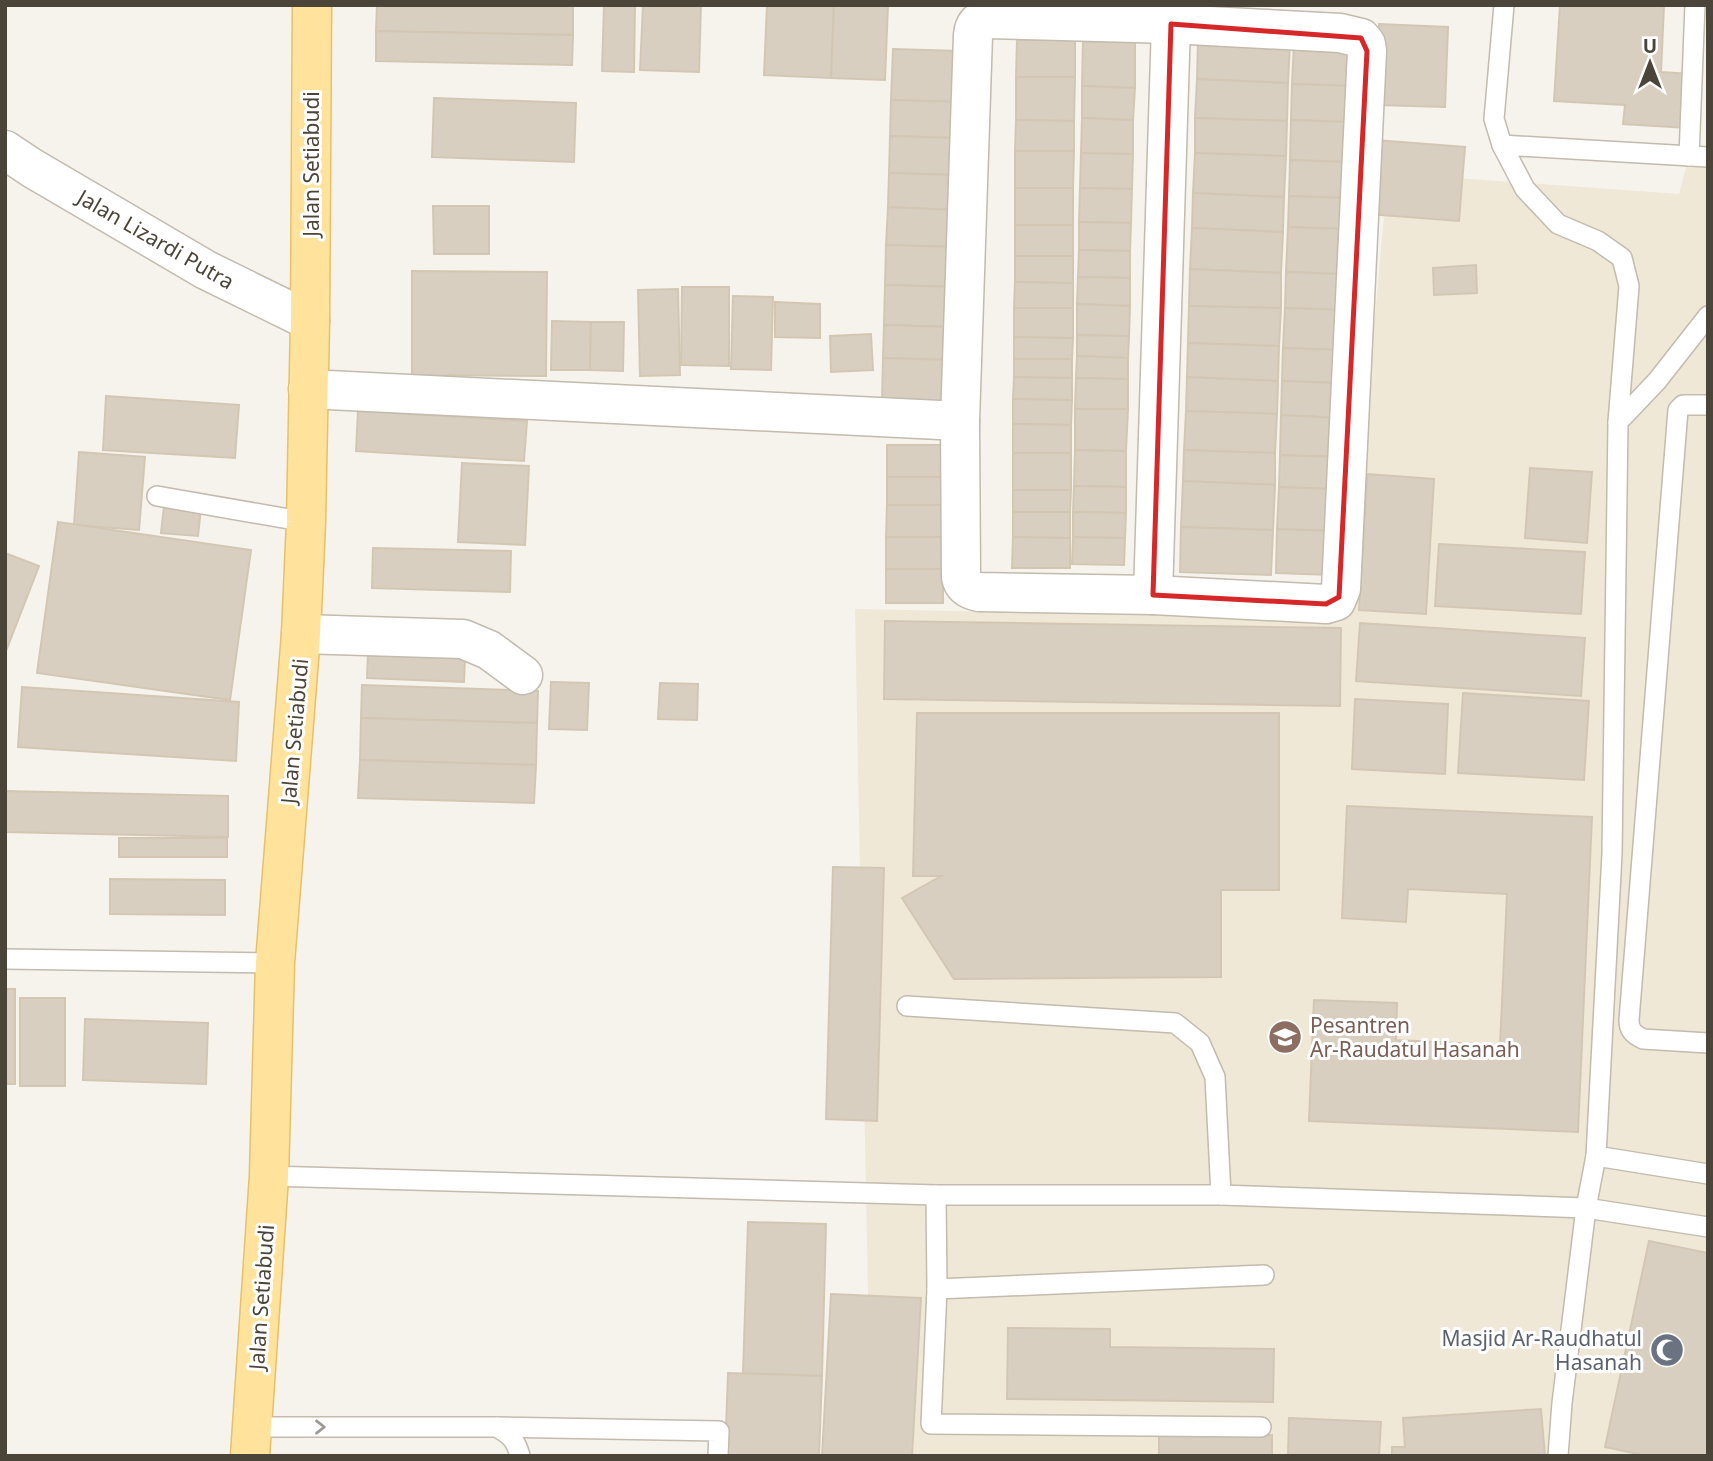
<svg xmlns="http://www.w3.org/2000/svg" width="1713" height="1461" viewBox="0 0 1713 1461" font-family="'Noto Sans',sans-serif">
<rect width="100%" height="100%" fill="#f6f3ec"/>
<path fill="#efe8d6" d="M 1689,156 L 1708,158 L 1708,1456 L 871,1456 L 855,609 L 1347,619 L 1388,173 L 1679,194 Z"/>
<g fill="#d8cfc1" stroke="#d3c7b4" stroke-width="2">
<path d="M 377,5 L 573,5 L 573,35 L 376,31 Z"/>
<path d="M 604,5 L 635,5 L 634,72 L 602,71 Z"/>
<path d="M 643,5 L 701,5 L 699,72 L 640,70 Z"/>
<path d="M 767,5 L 834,5 L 831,78 L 764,75 Z"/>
<path d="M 834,5 L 888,5 L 885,80 L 831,78 Z"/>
<path d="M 1560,5 L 1664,5 L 1661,72 L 1691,74 L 1687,128 L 1623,124 L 1625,105 L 1554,101 Z"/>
<path d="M 1379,24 L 1448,27 L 1445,107 L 1376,105 Z"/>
<path d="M 376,31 L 573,35 L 572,65 L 376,61 Z"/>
<path d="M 1017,40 L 1075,40 L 1075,77 L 1016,77 Z"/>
<path d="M 1198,40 L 1290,43 L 1288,83 L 1197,79 Z"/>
<path d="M 1083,42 L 1135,42 L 1135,88 L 1082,86 Z"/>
<path d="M 1294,44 L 1351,46 L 1350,86 L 1292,84 Z"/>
<path d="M 893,49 L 960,51 L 959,102 L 891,100 Z"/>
<path d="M 1016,77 L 1075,77 L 1074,121 L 1016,120 Z"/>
<path d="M 1197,79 L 1288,83 L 1287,121 L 1195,118 Z"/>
<path d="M 1292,84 L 1350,86 L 1348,122 L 1291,120 Z"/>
<path d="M 1082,86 L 1135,88 L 1133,120 L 1082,118 Z"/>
<path d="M 434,98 L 576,103 L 574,162 L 432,157 Z"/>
<path d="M 891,100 L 959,102 L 957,138 L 890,136 Z"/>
<path d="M 1082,118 L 1133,120 L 1133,154 L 1081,153 Z"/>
<path d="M 1195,118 L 1287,121 L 1286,156 L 1195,153 Z"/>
<path d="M 1016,120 L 1074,121 L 1074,151 L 1015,151 Z"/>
<path d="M 1291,120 L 1348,122 L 1347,162 L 1290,160 Z"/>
<path d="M 890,136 L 957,138 L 956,175 L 889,173 Z"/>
<path d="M 1375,140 L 1465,147 L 1459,221 L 1369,214 Z"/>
<path d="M 1015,151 L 1074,151 L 1073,188 L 1015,188 Z"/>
<path d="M 1081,153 L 1133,154 L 1132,189 L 1080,188 Z"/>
<path d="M 1195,153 L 1286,156 L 1284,197 L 1193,193 Z"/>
<path d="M 1290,160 L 1347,162 L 1346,198 L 1289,196 Z"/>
<path d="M 889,173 L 956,175 L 955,210 L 888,207 Z"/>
<rect x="1015" y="188" width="58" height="37"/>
<path d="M 1080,188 L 1132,189 L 1131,223 L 1079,222 Z"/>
<path d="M 1193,193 L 1284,197 L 1283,232 L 1192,228 Z"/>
<path d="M 1289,196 L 1346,198 L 1344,229 L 1288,227 Z"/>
<path d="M 433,206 L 489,206 L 489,254 L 434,254 Z"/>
<path d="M 888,207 L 955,210 L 954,247 L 886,245 Z"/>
<path d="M 1079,222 L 1131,223 L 1130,251 L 1079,250 Z"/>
<rect x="1015" y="225" width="58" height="31"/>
<path d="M 1288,227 L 1344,229 L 1343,274 L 1286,272 Z"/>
<path d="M 1192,228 L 1283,232 L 1281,273 L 1190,269 Z"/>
<path d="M 886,245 L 954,247 L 953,287 L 885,285 Z"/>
<path d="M 1079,250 L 1130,251 L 1130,278 L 1078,277 Z"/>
<path d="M 1015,256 L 1073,256 L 1073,283 L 1015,282 Z"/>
<path d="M 1476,265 L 1477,293 L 1434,295 L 1433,268 Z"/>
<path d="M 1190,269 L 1281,273 L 1281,308 L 1189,306 Z"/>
<path d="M 412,271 L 547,272 L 546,376 L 412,375 Z"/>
<path d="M 1286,272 L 1343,274 L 1341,310 L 1285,308 Z"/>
<path d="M 1078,277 L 1130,278 L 1130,306 L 1077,304 Z"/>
<path d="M 1015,282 L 1073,283 L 1073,308 L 1014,308 Z"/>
<path d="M 885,285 L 953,287 L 951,327 L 884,325 Z"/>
<path d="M 682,287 L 729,287 L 729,366 L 681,365 Z"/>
<path d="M 678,289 L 680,375 L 640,376 L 638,290 Z"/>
<path d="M 733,296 L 773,297 L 771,370 L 731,369 Z"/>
<path d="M 775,302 L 820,304 L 820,338 L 775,337 Z"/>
<path d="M 1077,304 L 1130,306 L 1129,336 L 1077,335 Z"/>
<path d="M 1189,306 L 1281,308 L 1279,346 L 1188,343 Z"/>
<path d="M 1014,308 L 1073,308 L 1073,338 L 1014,337 Z"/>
<path d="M 1285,308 L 1341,310 L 1340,350 L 1283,348 Z"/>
<path d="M 552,321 L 591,322 L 590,370 L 551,370 Z"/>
<path d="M 591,322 L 624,322 L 623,371 L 590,370 Z"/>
<path d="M 884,325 L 951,327 L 951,360 L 883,358 Z"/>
<path d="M 871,334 L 873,370 L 831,372 L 830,336 Z"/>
<path d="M 1077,335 L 1129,336 L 1128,358 L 1077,356 Z"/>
<path d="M 1014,337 L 1073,338 L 1072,359 L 1014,359 Z"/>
<path d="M 1188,343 L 1279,346 L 1278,381 L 1187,377 Z"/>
<path d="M 1283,348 L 1340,350 L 1339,383 L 1282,381 Z"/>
<path d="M 1077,356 L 1128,358 L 1128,379 L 1076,378 Z"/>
<path d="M 883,358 L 951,360 L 949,403 L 882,401 Z"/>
<path d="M 1014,359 L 1072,359 L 1072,378 L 1014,377 Z"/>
<path d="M 1014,377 L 1072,378 L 1072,400 L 1013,399 Z"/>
<path d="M 1187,377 L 1278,381 L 1277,414 L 1186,411 Z"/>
<path d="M 1076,378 L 1128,379 L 1128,409 L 1075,409 Z"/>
<path d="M 1282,381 L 1339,383 L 1338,418 L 1281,415 Z"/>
<path d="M 106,396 L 239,405 L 235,458 L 103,450 Z"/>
<path d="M 1013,399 L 1072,400 L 1071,425 L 1013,424 Z"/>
<path d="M 1075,409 L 1128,409 L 1126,451 L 1075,450 Z"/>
<path d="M 358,411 L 527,421 L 524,461 L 356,451 Z"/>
<path d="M 1186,411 L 1277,414 L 1275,453 L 1184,450 Z"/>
<path d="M 1281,415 L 1338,418 L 1337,457 L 1280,455 Z"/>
<path d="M 1013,424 L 1071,425 L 1071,453 L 1013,453 Z"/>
<path d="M 887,445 L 944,445 L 943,477 L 887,477 Z"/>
<path d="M 1075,450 L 1126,451 L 1126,487 L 1074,486 Z"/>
<path d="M 1184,450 L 1275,453 L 1275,485 L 1183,481 Z"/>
<path d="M 79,452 L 145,457 L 139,530 L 74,525 Z"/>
<rect x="1013" y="453" width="58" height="37"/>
<path d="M 1280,455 L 1337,457 L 1335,489 L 1279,487 Z"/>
<path d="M 462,463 L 529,466 L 525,545 L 458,542 Z"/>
<path d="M 1530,468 L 1592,472 L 1587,543 L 1525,538 Z"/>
<path d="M 1367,474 L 1434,479 L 1426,614 L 1359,610 Z"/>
<rect x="887" y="477" width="56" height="28"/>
<path d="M 1183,481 L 1275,485 L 1273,530 L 1181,527 Z"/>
<path d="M 1074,486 L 1126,487 L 1126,513 L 1073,512 Z"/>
<path d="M 1279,487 L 1335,489 L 1334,531 L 1277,529 Z"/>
<path d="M 1013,490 L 1071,490 L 1070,512 L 1013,512 Z"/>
<path d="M 887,505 L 943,505 L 943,537 L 886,537 Z"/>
<path d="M 164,506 L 201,509 L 198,536 L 161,533 Z"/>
<path d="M 1013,512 L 1070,512 L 1070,538 L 1013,537 Z"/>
<path d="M 1073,512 L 1126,513 L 1125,538 L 1073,537 Z"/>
<path d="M 58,522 L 251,550 L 230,700 L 37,673 Z"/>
<path d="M 1181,527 L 1273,530 L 1271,575 L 1180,572 Z"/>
<path d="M 1277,529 L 1334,531 L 1332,575 L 1276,573 Z"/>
<rect x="886" y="537" width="57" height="32"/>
<path d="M 1013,537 L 1070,538 L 1070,568 L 1012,568 Z"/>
<path d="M 1073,537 L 1125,538 L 1124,565 L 1072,564 Z"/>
<path d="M 1439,544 L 1585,552 L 1581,614 L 1435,606 Z"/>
<path d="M 373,548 L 511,551 L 510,592 L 372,588 Z"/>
<path d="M 5,553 L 39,566 L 6,651 L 5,651 Z"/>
<rect x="886" y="569" width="57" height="34"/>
<path d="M 885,621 L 1341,628 L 1340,706 L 884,699 Z"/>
<path d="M 1360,623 L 1585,638 L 1581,696 L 1356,681 Z"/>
<path d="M 368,653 L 465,658 L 464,682 L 367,678 Z"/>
<path d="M 551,682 L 589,683 L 587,730 L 549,729 Z"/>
<path d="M 660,683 L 698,684 L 697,720 L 658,719 Z"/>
<path d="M 362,685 L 538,691 L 537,723 L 361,718 Z"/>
<path d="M 22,687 L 239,702 L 236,761 L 18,747 Z"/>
<path d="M 1463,693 L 1589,701 L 1584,780 L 1458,773 Z"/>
<path d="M 1355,699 L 1448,704 L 1445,774 L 1352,769 Z"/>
<path d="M 917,713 L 1279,713 L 1279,890 L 1221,890 L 1221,977 L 954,979 L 902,898 L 941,876 L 913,876 Z"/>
<path d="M 361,718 L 537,723 L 536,765 L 360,760 Z"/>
<path d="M 360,760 L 536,765 L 534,803 L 358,798 Z"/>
<path d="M 5,791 L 228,796 L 228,837 L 5,832 Z"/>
<path d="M 1347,806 L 1592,817 L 1578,1132 L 1309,1121 L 1314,1000 L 1397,1003 L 1396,1040 L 1500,1045 L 1507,894 L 1408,889 L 1406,922 L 1342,918 Z"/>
<rect x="119" y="838" width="108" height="19"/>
<path d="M 833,867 L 884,868 L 877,1121 L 826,1119 Z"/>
<path d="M 110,879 L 225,880 L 225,915 L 110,914 Z"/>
<rect x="5" y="989" width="10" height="95"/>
<rect x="20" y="998" width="45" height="88"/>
<path d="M 85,1019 L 208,1023 L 206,1084 L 83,1080 Z"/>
<path d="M 748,1222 L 826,1224 L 822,1376 L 743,1373 Z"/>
<path d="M 1649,1241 L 1708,1253 L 1708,1456 L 1647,1456 L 1605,1447 Z"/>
<path d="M 831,1294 L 921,1298 L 912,1456 L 822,1456 Z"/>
<path d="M 1008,1328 L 1110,1329 L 1110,1347 L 1274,1349 L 1273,1402 L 1007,1399 Z"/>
<path d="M 728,1373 L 822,1376 L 819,1456 L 725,1456 Z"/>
<path d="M 1541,1409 L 1545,1456 L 1392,1456 L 1392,1447 L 1405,1447 L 1403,1418 Z"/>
<path d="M 1289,1418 L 1381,1422 L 1379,1456 L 1288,1456 Z"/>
<path d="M 1159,1432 L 1272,1435 L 1272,1456 L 1159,1456 Z"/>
</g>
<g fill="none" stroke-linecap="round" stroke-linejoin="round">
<g stroke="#c2bbae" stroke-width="22">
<g id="service">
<path d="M 1504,5 L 1494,119 L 1502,145 L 1708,157"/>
<path d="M 1502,145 L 1525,189 L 1558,224 L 1598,241 L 1622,258 L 1629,286 L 1618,422"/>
<path d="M 1689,156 L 1695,5"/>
<path d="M 1708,405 L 1683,405 L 1678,410 L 1629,1020 C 1629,1030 1633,1034 1643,1039 L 1708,1043"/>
<path d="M 157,496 L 306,522"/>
<path d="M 5,959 L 275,963"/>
<path d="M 907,1006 L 1175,1023 L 1200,1043 L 1215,1077 L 1221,1195"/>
<path d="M 1596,1156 L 1708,1174"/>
<path d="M 269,1176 L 936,1195 L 1221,1195 L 1586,1208 L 1708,1227"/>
<path d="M 936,1195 L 937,1289 L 931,1424 L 1261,1427"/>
<path d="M 937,1289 L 1264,1275"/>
<path d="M 252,1427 L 496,1427 C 510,1434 516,1440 520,1456"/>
<path d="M 497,1427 L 719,1431 L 718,1456"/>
<path d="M 1558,1456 L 1562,1403 L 1586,1208 L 1596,1156 L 1612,854 L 1618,422 L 1657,381 L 1708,316"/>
</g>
</g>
<g stroke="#c2bbae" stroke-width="41">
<g id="minor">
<path d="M 986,19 L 1171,24 L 1340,33 L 1361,38 L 1366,44 L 1367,51 L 1341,589 L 1336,601 L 1326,604 L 1153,595 L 979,592 C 969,590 963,587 961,577 L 960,421 L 973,35 C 974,26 977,21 986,19 Z"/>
<path d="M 5,150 L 32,168 L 206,270 L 310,321"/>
<path d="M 308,389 L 960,421"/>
<path d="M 1153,595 L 1171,24"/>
<path d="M 301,634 L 463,639 L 489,650 L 523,675"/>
</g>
</g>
<g stroke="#e6c16a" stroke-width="41">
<path id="primary" d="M 250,1456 L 269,1176 L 275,963 L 301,634 L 306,522 L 310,321 L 312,5"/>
</g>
<use href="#service" stroke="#fff" stroke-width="19"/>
<use href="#minor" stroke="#fff" stroke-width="38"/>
<use href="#primary" stroke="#ffe39c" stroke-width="38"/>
</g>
<defs><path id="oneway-chevron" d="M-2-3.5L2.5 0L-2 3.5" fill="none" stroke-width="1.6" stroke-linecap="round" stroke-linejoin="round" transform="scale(1.75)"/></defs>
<use stroke="#9c9892" href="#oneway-chevron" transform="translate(320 1427)"/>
<path fill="none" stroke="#d62828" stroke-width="5" stroke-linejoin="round" d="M 1171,24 L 1361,38 L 1367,51 L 1339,597 L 1326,604 L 1153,595 Z"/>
<defs>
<g id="school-disc" transform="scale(1.75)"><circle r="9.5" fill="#8d6e63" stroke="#fff"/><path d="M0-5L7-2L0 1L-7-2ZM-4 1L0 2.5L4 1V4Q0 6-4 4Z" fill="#fff"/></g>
<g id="mosque-disc" transform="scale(1.75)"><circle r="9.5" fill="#6b7280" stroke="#fff"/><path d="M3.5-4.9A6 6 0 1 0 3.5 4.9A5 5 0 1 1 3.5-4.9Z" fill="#fff"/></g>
</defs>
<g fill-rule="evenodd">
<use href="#school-disc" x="1285" y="1037"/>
<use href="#mosque-disc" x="1667" y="1350"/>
</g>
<g text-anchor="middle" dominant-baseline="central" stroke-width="6" stroke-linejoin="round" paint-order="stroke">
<g font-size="21" fill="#4b4439" stroke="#fff">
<text transform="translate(311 164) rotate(-90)">Jalan Setiabudi</text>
<text transform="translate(156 239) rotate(30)">Jalan Lizardi Putra</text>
<text transform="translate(294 731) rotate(-85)">Jalan Setiabudi</text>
<text transform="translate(261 1297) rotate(-86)">Jalan Setiabudi</text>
</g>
<g font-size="21" fill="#785e54" stroke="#fff" text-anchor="start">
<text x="1310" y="1025">Pesantren<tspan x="1310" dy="24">Ar-Raudatul Hasanah</tspan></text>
</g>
<g font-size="21" fill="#5b616d" stroke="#fff" text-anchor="end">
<text x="1642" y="1338">Masjid Ar-Raudhatul<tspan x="1642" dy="24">Hasanah</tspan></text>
</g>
</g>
<rect width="1713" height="1461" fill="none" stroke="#4b4439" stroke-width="14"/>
<g transform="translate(1650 63)" stroke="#ffffff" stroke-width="5" paint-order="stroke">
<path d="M0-5L12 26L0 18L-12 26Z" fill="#4b4439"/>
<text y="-10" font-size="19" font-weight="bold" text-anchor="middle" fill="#4b4439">U</text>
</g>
</svg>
